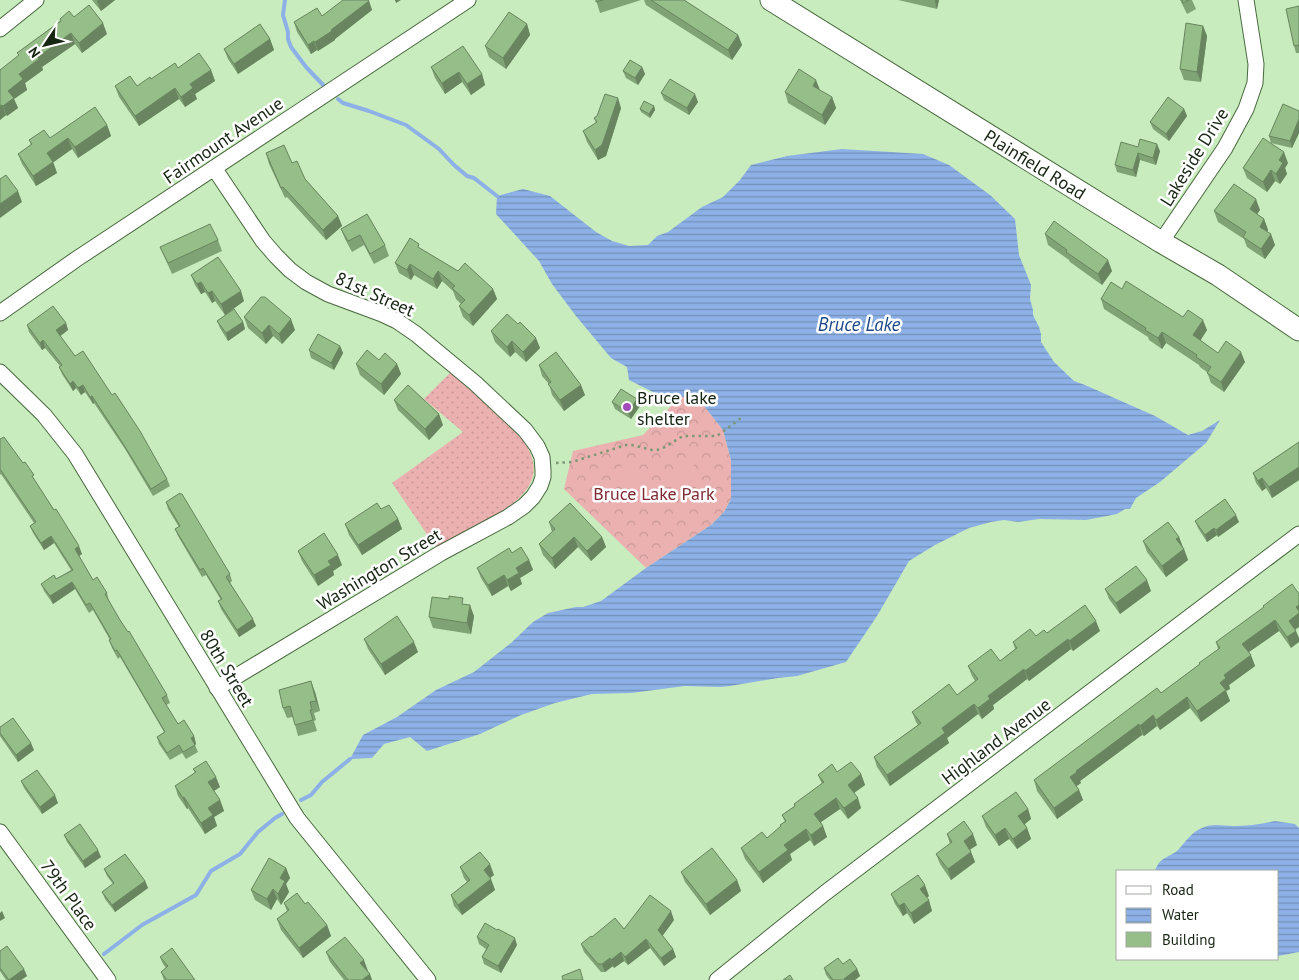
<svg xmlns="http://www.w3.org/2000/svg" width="1299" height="980" viewBox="0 0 1299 980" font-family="'PT Sans',sans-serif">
<defs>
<pattern id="grass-dots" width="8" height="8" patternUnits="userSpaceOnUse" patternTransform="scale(1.25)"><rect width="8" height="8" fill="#ebb1b1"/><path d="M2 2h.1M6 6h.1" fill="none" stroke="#c99897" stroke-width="1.8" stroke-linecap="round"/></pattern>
<pattern id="forest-crowns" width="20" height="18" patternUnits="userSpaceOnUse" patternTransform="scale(1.25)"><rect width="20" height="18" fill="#ebb1b1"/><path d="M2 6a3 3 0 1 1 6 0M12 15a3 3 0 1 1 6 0" fill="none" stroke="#c99897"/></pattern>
<pattern id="water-rules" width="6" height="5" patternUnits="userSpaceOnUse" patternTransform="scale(1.25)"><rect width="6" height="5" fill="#8db1e6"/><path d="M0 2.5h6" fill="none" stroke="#7290b9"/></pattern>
</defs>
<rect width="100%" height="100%" fill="#c8ecbd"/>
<path fill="url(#grass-dots)" d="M 452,371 L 523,440 C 552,482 516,504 483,522 C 468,531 452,540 437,549 L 392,483 L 463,432 L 424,399 Z"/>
<path fill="url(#forest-crowns)" d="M 681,396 L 704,406 L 723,430 L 731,460 L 731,499 L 724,512 L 711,525 L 646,568 L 564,489 L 573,451 L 643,435 Z"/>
<g fill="#ebb1b1">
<path d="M 677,460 L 694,461 L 692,489 L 674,488 Z"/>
<path d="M 623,464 L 653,486 L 642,501 L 612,478 Z"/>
</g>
<g fill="url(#water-rules)">
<path d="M 842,149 L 923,154 L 949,165 L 990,195 L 1015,219 L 1019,255 L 1031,285 L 1030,299 L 1033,310 L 1033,315 L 1039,327 L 1041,334 L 1041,342 L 1054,362 L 1074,381 L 1085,385 L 1155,416 L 1188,435 L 1202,431 L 1220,420 L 1206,443 L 1160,482 L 1136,498 L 1130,509 L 1125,509 L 1117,514 L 1086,520 L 1039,519 L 1018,522 L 1004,520 L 991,522 L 969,528 L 935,545 L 909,561 L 877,616 L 846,662 L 797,676 L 778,678 L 730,686 L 720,687 L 685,686 L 631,693 L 592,694 L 555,703 L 521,715 L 480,734 L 427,751 L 410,737 L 384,744 L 372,758 L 350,759 L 363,735 L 397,717 L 436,690 L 474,672 L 511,643 L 533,622 L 548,613 L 576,607 L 583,607 L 601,601 L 646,568 L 711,525 L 724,512 L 731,499 L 731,460 L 723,430 L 704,406 L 681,396 L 657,394 L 629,380 L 627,367 L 611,358 L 576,316 L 552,284 L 539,261 L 496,214 L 497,196 L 523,189 L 550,196 L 596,232 L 612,241 L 629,246 L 648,245 L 657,236 L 668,232 L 702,207 L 723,197 L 740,180 L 751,165 L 787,156 Z"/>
<path d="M 1275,821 L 1295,824 L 1299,828 L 1299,952 L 1278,956 L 1278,871 L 1155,871 C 1160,857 1166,859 1177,851 C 1185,843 1191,832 1202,828 C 1213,823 1222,826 1233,826 C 1247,826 1261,824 1275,821 Z"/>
</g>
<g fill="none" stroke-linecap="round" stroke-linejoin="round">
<g stroke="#8db1e6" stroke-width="4">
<path d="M 285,0 L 283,15 L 288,32 L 288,39 L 291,47 L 306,67 L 327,89"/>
<path d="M 338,99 L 343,103 L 369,111 L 406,125 L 439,149 L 454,165 L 467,176 L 474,178 L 497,196"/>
<path d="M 301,800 L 311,795 L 322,782 L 350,759"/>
<path d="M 104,954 L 142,925 L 196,895 L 211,871 L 240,854 L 258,832 L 275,818 L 282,814"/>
</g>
<g stroke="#48683e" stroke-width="17">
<g id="minor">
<path d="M 0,29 L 36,0"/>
<path d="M 214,168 L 263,241 L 276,256 L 290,270 L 306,282 L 328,294 L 382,314 L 397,321 L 416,334 L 475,383 L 525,430 L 537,446 L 542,457 L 543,470 L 543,477 L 540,486 L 533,497 L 524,506 L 508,517 L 441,553 L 217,688"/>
<path d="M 1161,242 L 1225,148 L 1246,109 L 1255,83 L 1256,64 L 1246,0"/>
<path d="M 0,313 L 75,260 L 468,0"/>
<path d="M 0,372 L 44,415 L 75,454 L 297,818 L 428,980"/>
<path d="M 0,832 L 108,980"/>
<path d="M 717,980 L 825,893 L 1299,534"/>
</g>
</g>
<g stroke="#48683e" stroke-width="23">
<g id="secondary">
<path id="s1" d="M 771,0 L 1161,242 L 1218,275 L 1299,330"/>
</g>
</g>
<path stroke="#7d9875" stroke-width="2.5" stroke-dasharray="2.5 4" stroke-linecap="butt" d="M 556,463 L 572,462 L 626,445 L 632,445 L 652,450 L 657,450 L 665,447 L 683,436 L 717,436 L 741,418"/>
<use href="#minor" stroke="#fff" stroke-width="15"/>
<use href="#secondary" stroke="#fff" stroke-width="21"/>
</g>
<g fill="#80a375">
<path d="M 92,0 L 115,0 L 101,11 Z"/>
<path d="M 596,0 L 641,0 L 600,13 Z"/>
<path d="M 644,0 L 684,0 L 738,35 L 742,45 L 732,60 L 646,5 Z"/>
<path d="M 898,0 L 939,0 L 937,9 Z"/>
<path d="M 1180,0 L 1192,0 L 1196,9 L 1187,14 Z"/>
<path d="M 369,1 L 372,10 L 335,39 L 335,40 L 318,51 L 317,50 L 311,54 L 297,32 L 294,22 L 322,16 Z"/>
<path d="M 1299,6 L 1299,53 L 1296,53 L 1294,46 Z"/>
<path d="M 74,17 L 107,34 L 82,53 L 75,44 L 42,67 L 43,70 L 25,83 L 27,90 L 14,99 L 18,108 L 7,116 L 6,115 L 0,120 L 0,70 L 19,56 L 17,53 L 60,21 L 60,19 Z"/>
<path d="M 527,24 L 530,35 L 506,69 L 489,57 L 485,46 Z"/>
<path d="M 1203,26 L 1207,36 L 1201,82 L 1184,80 L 1180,69 Z"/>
<path d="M 270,39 L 274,50 L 238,74 L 228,59 L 224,49 Z"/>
<path d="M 431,67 L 482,74 L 485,85 L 471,95 L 462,82 L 445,94 L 435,78 Z"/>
<path d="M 642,67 L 645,74 L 638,85 L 626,78 L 623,71 Z"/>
<path d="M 178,68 L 211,70 L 215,81 L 195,94 L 197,99 L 185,107 L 179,99 L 139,126 L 119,97 L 115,86 L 137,86 L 151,79 Z"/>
<path d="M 785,92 L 832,97 L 836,108 L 825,125 L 788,103 Z"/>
<path d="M 661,93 L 698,102 L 689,115 L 664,100 Z"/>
<path d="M 654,106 L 655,110 L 650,118 L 641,112 L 640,109 Z"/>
<path d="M 621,108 L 606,156 L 598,160 L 587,142 L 583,131 L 596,123 L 594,118 L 597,116 Z"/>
<path d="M 1184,109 L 1187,116 L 1169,141 L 1153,129 L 1150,122 Z"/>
<path d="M 1299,111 L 1299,133 L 1292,148 L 1271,143 L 1269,136 Z"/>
<path d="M 107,125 L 111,136 L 78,158 L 72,149 L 53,162 L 57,173 L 36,186 L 22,164 L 18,154 L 31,145 L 29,140 L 50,138 Z"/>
<path d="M 1138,147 L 1160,151 L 1156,165 L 1140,160 L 1136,177 L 1117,172 L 1115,165 Z"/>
<path d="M 266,153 L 292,163 L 305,179 L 338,216 L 342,226 L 326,240 L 287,197 L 285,198 L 269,164 Z"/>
<path d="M 1288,163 L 1285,168 L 1287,174 L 1280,184 L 1275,181 L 1267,192 L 1247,178 L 1243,168 Z"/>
<path d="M 1260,210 L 1257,214 L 1264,219 L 1268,230 L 1267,232 L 1275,245 L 1265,259 L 1247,247 L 1244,239 L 1218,222 L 1214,211 Z"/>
<path d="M 367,214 L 385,245 L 389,256 L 374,264 L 364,245 L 352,252 L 345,239 L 341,229 Z"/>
<path d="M 1045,234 L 1112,271 L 1102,285 L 1070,262 L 1069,260 L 1048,245 Z"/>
<path d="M 218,240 L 222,251 L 172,274 L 160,247 Z"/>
<path d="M 421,249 L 458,271 L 493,289 L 497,299 L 473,326 L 463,317 L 459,306 L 461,304 L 456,299 L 453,291 L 442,281 L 437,289 L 414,275 L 411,280 L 399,273 L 395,263 Z"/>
<path d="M 191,275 L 244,301 L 225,315 L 215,301 L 212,303 L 205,292 L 201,294 L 195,285 Z"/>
<path d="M 1122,289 L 1183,317 L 1207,330 L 1200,340 L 1218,353 L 1245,362 L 1224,392 L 1211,383 L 1207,372 L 1200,367 L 1199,365 L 1166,343 L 1162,349 L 1149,340 L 1148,337 L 1104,309 L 1101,299 Z"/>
<path d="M 244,317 L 295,330 L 282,344 L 273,336 L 266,344 L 248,328 Z"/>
<path d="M 217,321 L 243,322 L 245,329 L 228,341 L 220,328 Z"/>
<path d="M 66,323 L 68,330 L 60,336 L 75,356 L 112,395 L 167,479 L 170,486 L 153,496 L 125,449 L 94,403 L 93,404 L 85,392 L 81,395 L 76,388 L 73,391 L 62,374 L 59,367 L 60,366 L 45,348 L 42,350 L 29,332 L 27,325 Z"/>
<path d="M 491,331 L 540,348 L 526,362 L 515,352 L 510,357 L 495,342 Z"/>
<path d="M 340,346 L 343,353 L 334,370 L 311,358 L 309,350 Z"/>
<path d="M 356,364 L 397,364 L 401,374 L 384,395 L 360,375 Z"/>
<path d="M 539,365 L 585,395 L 564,411 L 552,395 L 549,384 L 542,376 Z"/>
<path d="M 637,399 L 640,406 L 631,419 L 615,409 L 612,402 Z"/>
<path d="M 394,400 L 443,425 L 429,440 L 398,410 Z"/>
<path d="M 0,439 L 36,482 L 82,554 L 79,556 L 93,580 L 107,593 L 109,601 L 120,620 L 167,695 L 170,703 L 166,705 L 178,724 L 194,736 L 196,744 L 195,745 L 198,752 L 186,759 L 182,753 L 170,760 L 159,744 L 157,737 L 164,732 L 120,657 L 118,659 L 112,648 L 109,640 L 110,640 L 93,610 L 89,613 L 75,589 L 53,604 L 44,591 L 41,584 L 56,579 L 71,570 L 54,543 L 44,550 L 33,533 L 30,526 L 34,523 L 1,474 L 0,475 Z"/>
<path d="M 1299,442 L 1299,480 L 1272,498 L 1266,488 L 1262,491 L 1256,483 L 1253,473 Z"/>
<path d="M 180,494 L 230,574 L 232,581 L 230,583 L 256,626 L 239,637 L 221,609 L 218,601 L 221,600 L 206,575 L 202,577 L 178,536 L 175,529 L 179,527 L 168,509 L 166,502 Z"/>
<path d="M 381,509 L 398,519 L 402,529 L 362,555 L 349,535 L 345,524 Z"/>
<path d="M 1195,521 L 1239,522 L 1218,537 L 1217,535 L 1207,542 L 1198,528 Z"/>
<path d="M 549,522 L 602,537 L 606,547 L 591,561 L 578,547 L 555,569 L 543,555 L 539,544 L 552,532 Z"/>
<path d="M 1179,537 L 1188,560 L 1166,577 L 1147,552 L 1143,541 Z"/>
<path d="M 298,551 L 342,565 L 333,571 L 334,575 L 318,586 L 302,561 Z"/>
<path d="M 512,553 L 529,560 L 533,570 L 520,578 L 522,584 L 511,591 L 508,586 L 492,596 L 481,578 L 477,568 Z"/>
<path d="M 1105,589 L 1151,591 L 1120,614 L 1109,599 Z"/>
<path d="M 1299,594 L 1299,627 L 1295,629 L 1291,648 L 1279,631 L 1249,652 L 1255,666 L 1229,685 L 1230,689 L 1226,691 L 1230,701 L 1201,722 L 1190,708 L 1160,730 L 1157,726 L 1144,736 L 1142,735 L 1080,781 L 1081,783 L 1076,786 L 1079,790 L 1083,800 L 1057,819 L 1037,791 L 1034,780 L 1161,693 L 1200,664 L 1218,649 L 1216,642 Z"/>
<path d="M 465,605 L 474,616 L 471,634 L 433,628 L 429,617 Z"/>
<path d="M 1100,631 L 1073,651 L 1071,649 L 1029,681 L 1027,679 L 993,705 L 994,709 L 982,719 L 978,714 L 947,738 L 949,743 L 890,786 L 877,767 L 874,757 L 918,725 L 916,722 L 912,712 L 957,695 L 975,681 L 972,676 L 968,666 L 1000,661 L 1015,649 L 1013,642 L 1047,633 Z"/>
<path d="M 364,639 L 418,652 L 385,675 L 368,649 Z"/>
<path d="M 315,692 L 320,711 L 314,713 L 316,720 L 314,721 L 317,731 L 298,736 L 293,717 L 287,718 L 283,708 Z"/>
<path d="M 0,727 L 34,750 L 18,762 L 0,736 Z"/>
<path d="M 193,769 L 220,787 L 214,791 L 220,800 L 224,811 L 214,817 L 217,826 L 205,834 L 188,808 L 187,809 L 178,796 L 175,786 L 195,773 Z"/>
<path d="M 837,772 L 861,774 L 865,785 L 854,793 L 861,808 L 848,819 L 840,809 L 821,822 L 827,837 L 814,846 L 810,840 L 790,854 L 792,860 L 763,883 L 745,859 L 741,848 L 767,838 L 781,827 L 780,825 L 785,822 L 782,815 L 795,806 L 794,804 L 822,784 L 818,775 Z"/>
<path d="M 21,781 L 58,803 L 42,814 L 24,788 Z"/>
<path d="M 1028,809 L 1031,819 L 1025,824 L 1027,828 L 1031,839 L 1017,849 L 1009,839 L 999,846 L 986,827 L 982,816 Z"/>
<path d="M 947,834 L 977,845 L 970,850 L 975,862 L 951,880 L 940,864 L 936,854 L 950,844 Z"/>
<path d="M 64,835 L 101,857 L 85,868 L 67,842 Z"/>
<path d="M 460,867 L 494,875 L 490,878 L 495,890 L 462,915 L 454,906 L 451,895 L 467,882 L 464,878 Z"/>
<path d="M 286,868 L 290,878 L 286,884 L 289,892 L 281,905 L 277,899 L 271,910 L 255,900 L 251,890 Z"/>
<path d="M 104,869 L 145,881 L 148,888 L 115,912 L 105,899 L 102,892 L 113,884 L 107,876 Z"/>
<path d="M 681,872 L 737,880 L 741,891 L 710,915 L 685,882 Z"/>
<path d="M 891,894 L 929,896 L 927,898 L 932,911 L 914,924 L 907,913 L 903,916 L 895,904 Z"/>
<path d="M 284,903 L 305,904 L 327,925 L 331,936 L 303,958 L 281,930 L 277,919 L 287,911 Z"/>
<path d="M 674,920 L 662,936 L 673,949 L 676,957 L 664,966 L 650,948 L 628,965 L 624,961 L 614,968 L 613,966 L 605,972 L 601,972 L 584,952 L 581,944 L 592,937 Z"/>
<path d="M 477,937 L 517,945 L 501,973 L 484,964 L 482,957 L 486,949 L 479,944 Z"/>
<path d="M 0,951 L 27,976 L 21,980 L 6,980 L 0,971 Z"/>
<path d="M 326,952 L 368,971 L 367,971 L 370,974 L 372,980 L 344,980 L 330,962 Z"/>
<path d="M 160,957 L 195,980 L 164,980 L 161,972 L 166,968 L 163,964 Z"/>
<path d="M 843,964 L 857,969 L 860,976 L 855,980 L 830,980 L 826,975 L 824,968 Z"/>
</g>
<g fill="#68855f">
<path d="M 98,0 L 115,0 L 101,11 L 97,1 Z"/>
<path d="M 395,0 L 401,0 L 396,3 Z"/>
<path d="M 935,0 L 939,0 L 937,9 L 935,2 Z"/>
<path d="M 369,1 L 372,10 L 335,39 L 335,40 L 318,51 L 315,42 Z"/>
<path d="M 103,23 L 107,34 L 82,53 L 79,43 Z"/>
<path d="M 527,24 L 530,35 L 506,69 L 503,58 Z"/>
<path d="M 1203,26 L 1207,36 L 1201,82 L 1197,72 Z"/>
<path d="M 71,33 L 75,44 L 42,67 L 43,70 L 25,83 L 27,90 L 14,99 L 18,108 L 7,116 L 3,106 L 8,91 L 19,74 L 38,57 Z"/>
<path d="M 738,35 L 742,45 L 732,60 L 728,50 Z"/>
<path d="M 270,39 L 274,50 L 238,74 L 234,64 Z"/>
<path d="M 314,41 L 317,50 L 311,54 L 308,45 Z"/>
<path d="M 642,67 L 645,74 L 638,85 L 635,78 Z"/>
<path d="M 211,70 L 215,81 L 195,94 L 197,99 L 185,107 L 181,97 L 190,84 Z"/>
<path d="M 459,72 L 462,82 L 445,94 L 442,83 Z"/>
<path d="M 482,74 L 485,85 L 471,95 L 467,84 Z"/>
<path d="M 816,80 L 820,90 L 813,86 Z"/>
<path d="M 175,88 L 179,99 L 139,126 L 135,116 Z"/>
<path d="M 695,94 L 698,102 L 689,115 L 687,108 Z"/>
<path d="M 832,97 L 836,108 L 825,125 L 822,115 Z"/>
<path d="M 618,98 L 621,108 L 606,156 L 598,160 L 595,150 Z"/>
<path d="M 2,105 L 6,115 L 0,120 L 0,106 Z"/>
<path d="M 654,106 L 655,110 L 650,118 L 649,114 Z"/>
<path d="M 1184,109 L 1187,116 L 1169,141 L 1166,134 Z"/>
<path d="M 1299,119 L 1299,133 L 1292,148 L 1290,141 Z"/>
<path d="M 107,125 L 111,136 L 78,158 L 75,147 Z"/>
<path d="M 68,138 L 72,149 L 51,164 L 47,153 Z"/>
<path d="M 1157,144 L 1160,151 L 1156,165 L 1153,158 Z"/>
<path d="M 1284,152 L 1288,163 L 1285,168 L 1287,174 L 1280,184 L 1276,174 L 1279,160 Z"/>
<path d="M 1138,153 L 1140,160 L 1136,177 L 1133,170 Z"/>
<path d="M 53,162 L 57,173 L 36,186 L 33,176 Z"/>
<path d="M 1271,170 L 1275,181 L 1267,192 L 1263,182 Z"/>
<path d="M 18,191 L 22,202 L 0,218 L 0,204 Z"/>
<path d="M 1256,199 L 1260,210 L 1253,220 L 1250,209 Z"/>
<path d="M 338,216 L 342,226 L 326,240 L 323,230 Z"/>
<path d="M 1264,219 L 1268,230 L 1263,237 L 1260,227 Z"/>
<path d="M 1271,234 L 1275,245 L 1265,259 L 1261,249 Z"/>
<path d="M 1108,260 L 1112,271 L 1102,285 L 1098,274 Z"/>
<path d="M 410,264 L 414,275 L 411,280 L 407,270 Z"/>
<path d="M 438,271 L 442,281 L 437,289 L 433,279 Z"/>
<path d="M 201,282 L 205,292 L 201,294 L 197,284 Z"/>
<path d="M 493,289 L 497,299 L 473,326 L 469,315 Z"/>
<path d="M 212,291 L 215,301 L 212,303 L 208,293 Z"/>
<path d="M 241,291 L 244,301 L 225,315 L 221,304 Z"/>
<path d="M 291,319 L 295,330 L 282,344 L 279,334 Z"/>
<path d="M 1203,320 L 1207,330 L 1197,346 L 1193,335 Z"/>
<path d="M 243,322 L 245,329 L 228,341 L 226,333 Z"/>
<path d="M 66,323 L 68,330 L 59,337 L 56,330 Z"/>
<path d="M 269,325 L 273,336 L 266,344 L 262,333 Z"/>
<path d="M 1162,332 L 1166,343 L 1162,349 L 1158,338 Z"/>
<path d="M 536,338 L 540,348 L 526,362 L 523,352 Z"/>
<path d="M 43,340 L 45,348 L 42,350 L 40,343 Z"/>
<path d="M 512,341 L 515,352 L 510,357 L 507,347 Z"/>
<path d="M 340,346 L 343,353 L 334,370 L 331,363 Z"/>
<path d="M 1241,352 L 1245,362 L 1224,392 L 1221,382 Z"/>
<path d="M 397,364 L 401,374 L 384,395 L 381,384 Z"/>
<path d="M 73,381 L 76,388 L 73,391 L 70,384 Z"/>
<path d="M 83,385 L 85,392 L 81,395 L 78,388 Z"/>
<path d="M 581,385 L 585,395 L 564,411 L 560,400 Z"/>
<path d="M 92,396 L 94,403 L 93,404 L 90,397 Z"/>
<path d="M 637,399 L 640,406 L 631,419 L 628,412 Z"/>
<path d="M 439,414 L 443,425 L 429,440 L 425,429 Z"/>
<path d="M 1299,467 L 1299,480 L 1272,498 L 1269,487 Z"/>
<path d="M 1262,478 L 1266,488 L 1262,491 L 1258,481 Z"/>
<path d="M 1236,515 L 1239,522 L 1218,537 L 1216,530 Z"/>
<path d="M 398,519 L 402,529 L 362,555 L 358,545 Z"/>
<path d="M 1214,528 L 1217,535 L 1207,542 L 1205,535 Z"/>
<path d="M 51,536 L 54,543 L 44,550 L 41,543 Z"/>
<path d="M 574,537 L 578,547 L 555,569 L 552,558 Z"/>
<path d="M 602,537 L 606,547 L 591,561 L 587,551 Z"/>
<path d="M 1179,537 L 1183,548 L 1176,539 Z"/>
<path d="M 79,546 L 82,554 L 77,557 L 75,549 Z"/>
<path d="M 1184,549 L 1188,560 L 1166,577 L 1162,566 Z"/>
<path d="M 338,555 L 342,565 L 333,571 L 334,575 L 318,586 L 314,575 L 328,561 Z"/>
<path d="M 529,560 L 533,570 L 520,578 L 522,584 L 511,591 L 507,580 L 516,568 Z"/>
<path d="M 504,575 L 508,586 L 492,596 L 488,585 Z"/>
<path d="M 1147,580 L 1151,591 L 1120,614 L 1116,603 Z"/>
<path d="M 72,582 L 75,589 L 53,604 L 50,596 Z"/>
<path d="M 470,605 L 474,616 L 471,634 L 467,623 Z"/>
<path d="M 1299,605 L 1299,627 L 1293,631 L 1289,621 L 1296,607 Z"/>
<path d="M 253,619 L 256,626 L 239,637 L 237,630 Z"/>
<path d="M 1275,620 L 1279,631 L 1246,654 L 1242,644 Z"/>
<path d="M 1096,621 L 1100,631 L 1073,651 L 1069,641 Z"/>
<path d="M 1296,631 L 1299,638 L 1299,642 L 1291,648 L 1287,637 Z"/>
<path d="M 1068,639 L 1071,649 L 1029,681 L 1025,671 Z"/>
<path d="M 414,642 L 418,652 L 385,675 L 381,664 Z"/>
<path d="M 1251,655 L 1255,666 L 1229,685 L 1230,689 L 1226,691 L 1230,701 L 1201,722 L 1197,711 L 1220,683 L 1224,675 Z"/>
<path d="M 1024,669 L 1027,679 L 993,705 L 994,709 L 982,719 L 978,708 L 988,696 Z"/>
<path d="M 311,681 L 315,692 L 320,711 L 316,701 Z"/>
<path d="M 1187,697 L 1190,708 L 1160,730 L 1156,720 Z"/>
<path d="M 974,704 L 978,714 L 947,738 L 949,743 L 890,786 L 887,775 L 942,728 Z"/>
<path d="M 1153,715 L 1157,726 L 1144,736 L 1140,726 Z"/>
<path d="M 1139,724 L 1142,735 L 1080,781 L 1081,783 L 1074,788 L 1070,777 L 1076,771 Z"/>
<path d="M 194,736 L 196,744 L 194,745 L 191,738 Z"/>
<path d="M 31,743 L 34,750 L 18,762 L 16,755 Z"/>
<path d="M 861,774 L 865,785 L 851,795 L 848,785 Z"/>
<path d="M 216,777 L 220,787 L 212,792 L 208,782 Z"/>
<path d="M 1079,790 L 1083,800 L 1057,819 L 1054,808 Z"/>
<path d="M 55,795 L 58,803 L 42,814 L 40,807 Z"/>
<path d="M 184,797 L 188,808 L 187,809 L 183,798 Z"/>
<path d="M 836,798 L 840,809 L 818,824 L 814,814 Z"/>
<path d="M 858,798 L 861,808 L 848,819 L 844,808 Z"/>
<path d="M 220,800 L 224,811 L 214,817 L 217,826 L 205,834 L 201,823 L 208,808 Z"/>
<path d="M 1028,809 L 1031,819 L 1022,826 L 1018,816 Z"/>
<path d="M 823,826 L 827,837 L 814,846 L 811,835 Z"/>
<path d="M 1005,828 L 1009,839 L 999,846 L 995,835 Z"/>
<path d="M 1027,828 L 1031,839 L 1017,849 L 1013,839 Z"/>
<path d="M 806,829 L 810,840 L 790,854 L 792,860 L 763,883 L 759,872 L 784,845 Z"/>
<path d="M 973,834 L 977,845 L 967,851 L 964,841 Z"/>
<path d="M 98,850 L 101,857 L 85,868 L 83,861 Z"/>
<path d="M 971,852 L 975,862 L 951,880 L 948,869 Z"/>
<path d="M 490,864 L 494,875 L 487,880 L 484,870 Z"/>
<path d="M 286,868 L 290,878 L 286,884 L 289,892 L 281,905 L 278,894 L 280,878 Z"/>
<path d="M 491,879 L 495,890 L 462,915 L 458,905 Z"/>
<path d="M 737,880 L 741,891 L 710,915 L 706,904 Z"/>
<path d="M 145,881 L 148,888 L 115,912 L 112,905 Z"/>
<path d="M 925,885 L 929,896 L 924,899 L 920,889 Z"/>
<path d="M 273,889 L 277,899 L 271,910 L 267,899 Z"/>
<path d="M 929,900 L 932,911 L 914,924 L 911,913 Z"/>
<path d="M 904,903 L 907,913 L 903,916 L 899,906 Z"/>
<path d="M 2,911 L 5,918 L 0,921 L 0,913 Z"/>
<path d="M 671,911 L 674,920 L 661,938 L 658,930 Z"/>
<path d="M 327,925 L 331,936 L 303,958 L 299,948 Z"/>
<path d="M 515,938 L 517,945 L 501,973 L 498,966 Z"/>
<path d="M 646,939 L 650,948 L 628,965 L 625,957 Z"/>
<path d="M 673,949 L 676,957 L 664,966 L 661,958 Z"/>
<path d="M 621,952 L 624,961 L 614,968 L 611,960 Z"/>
<path d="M 610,958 L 613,966 L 605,972 L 602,964 Z"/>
<path d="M 364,960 L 368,971 L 364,973 L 360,963 Z"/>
<path d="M 24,969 L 27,976 L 21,980 L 9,980 Z"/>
<path d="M 857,969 L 860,976 L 855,980 L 844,980 L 844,979 Z"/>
<path d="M 370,974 L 372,980 L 362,980 Z"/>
</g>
<g fill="#95be88" stroke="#68855f">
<path d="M 343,0 L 368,0 L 369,1 L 331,30 L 332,31 L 315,42 L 314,41 L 308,45 L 294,22 L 317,8 L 322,16 Z"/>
<path d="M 596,0 L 603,0 L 596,2 Z"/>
<path d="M 651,0 L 684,0 L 738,35 L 728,50 Z"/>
<path d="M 1182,0 L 1189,0 L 1183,3 Z"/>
<path d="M 89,5 L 103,23 L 79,43 L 71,33 L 38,57 L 39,59 L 19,74 L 23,79 L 8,91 L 14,98 L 3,106 L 2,105 L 0,106 L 0,70 L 19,55 L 17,53 L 61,21 L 60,19 L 69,11 L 74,17 Z"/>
<path d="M 1299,6 L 1299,45 L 1294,46 L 1286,9 Z"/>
<path d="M 509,12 L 527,24 L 503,58 L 485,46 Z"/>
<path d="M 1186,23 L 1203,26 L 1197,72 L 1180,69 Z"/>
<path d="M 260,24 L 270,39 L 234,64 L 224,49 Z"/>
<path d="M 463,46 L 482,74 L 467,84 L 459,72 L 442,83 L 431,67 Z"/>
<path d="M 199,53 L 211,70 L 190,84 L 193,88 L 181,97 L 175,88 L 135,116 L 115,86 L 130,76 L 137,86 L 150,77 L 151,79 L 175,63 L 178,68 Z"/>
<path d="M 630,60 L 642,67 L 635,78 L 623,71 Z"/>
<path d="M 799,69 L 816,80 L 813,86 L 832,97 L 822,115 L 785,92 Z"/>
<path d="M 670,79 L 695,94 L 687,108 L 661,93 Z"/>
<path d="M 605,94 L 618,98 L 602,145 L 595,150 L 583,131 L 597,122 L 594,118 L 597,116 Z"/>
<path d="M 1168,97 L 1184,109 L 1166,134 L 1150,122 Z"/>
<path d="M 644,101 L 654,106 L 649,114 L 640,109 Z"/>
<path d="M 1283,104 L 1299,111 L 1299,119 L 1290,141 L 1269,136 Z"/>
<path d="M 95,107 L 107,125 L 75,147 L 68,138 L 47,153 L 53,162 L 33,176 L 18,154 L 32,144 L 29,140 L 44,130 L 50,138 Z"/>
<path d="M 1263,138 L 1284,152 L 1279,160 L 1283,163 L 1276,174 L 1271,170 L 1263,182 L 1243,168 Z"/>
<path d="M 1140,139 L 1157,144 L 1153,158 L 1138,153 L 1133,170 L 1115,165 L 1121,142 L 1138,147 Z"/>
<path d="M 284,145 L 292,163 L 297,161 L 305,179 L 338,216 L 323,230 L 283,187 L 281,188 L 266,153 Z"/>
<path d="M 6,175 L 18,191 L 0,204 L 0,179 Z"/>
<path d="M 1234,184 L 1256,199 L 1250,209 L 1264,219 L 1260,227 L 1271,234 L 1261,249 L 1243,237 L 1246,232 L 1214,211 Z"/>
<path d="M 367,214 L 385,245 L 370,254 L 360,235 L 348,241 L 341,229 Z"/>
<path d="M 1054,221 L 1108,260 L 1098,274 L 1066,252 L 1067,250 L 1045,234 Z"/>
<path d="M 210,224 L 218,240 L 168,263 L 160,247 Z"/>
<path d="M 410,238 L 419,244 L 418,247 L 458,271 L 465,263 L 493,289 L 469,315 L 459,306 L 465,300 L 452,288 L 455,286 L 438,271 L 433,279 L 410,264 L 407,270 L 395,263 Z"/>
<path d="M 218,257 L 241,291 L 221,304 L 212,291 L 208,293 L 201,282 L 197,284 L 191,275 Z"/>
<path d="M 1126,281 L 1183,317 L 1188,310 L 1203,320 L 1193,335 L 1218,353 L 1226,341 L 1241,352 L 1221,382 L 1207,373 L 1211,367 L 1196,357 L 1197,355 L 1162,332 L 1158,338 L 1145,330 L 1146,328 L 1101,299 L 1111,282 L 1122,289 Z"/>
<path d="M 261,297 L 265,297 L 291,319 L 279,334 L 269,325 L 262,333 L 244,317 Z"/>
<path d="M 53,306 L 66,323 L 56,330 L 75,356 L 83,351 L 112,395 L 115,393 L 140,431 L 167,479 L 151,489 L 122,442 L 92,396 L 90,397 L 83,385 L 78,388 L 73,381 L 70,384 L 59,367 L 62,365 L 43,340 L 40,343 L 27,325 Z"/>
<path d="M 234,309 L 243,322 L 226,333 L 217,321 Z"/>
<path d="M 507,314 L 518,324 L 520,322 L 536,338 L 523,352 L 512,341 L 507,347 L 491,331 Z"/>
<path d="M 318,334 L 340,346 L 331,363 L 309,350 Z"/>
<path d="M 367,350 L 379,360 L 385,353 L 397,364 L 381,384 L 356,364 Z"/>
<path d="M 556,352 L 581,385 L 560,400 L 548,384 L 551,382 L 539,365 Z"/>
<path d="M 408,385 L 439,414 L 425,429 L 394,400 Z"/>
<path d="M 621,389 L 637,399 L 628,412 L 612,402 Z"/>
<path d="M 4,437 L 23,463 L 25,462 L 34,475 L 32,476 L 54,510 L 56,509 L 79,546 L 75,549 L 93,580 L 97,577 L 107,593 L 105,594 L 120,620 L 128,632 L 129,631 L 167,695 L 162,698 L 178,724 L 184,720 L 194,736 L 191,738 L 195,745 L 183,752 L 179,745 L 167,753 L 157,737 L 165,732 L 117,650 L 115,651 L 109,640 L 111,639 L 90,603 L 86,605 L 72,582 L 50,596 L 41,584 L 54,575 L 56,579 L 73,570 L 51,536 L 41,543 L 30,526 L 36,522 L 0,469 L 0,439 Z"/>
<path d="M 1299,442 L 1299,467 L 1269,487 L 1262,478 L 1258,481 L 1253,473 Z"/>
<path d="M 180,493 L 180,494 L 182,494 L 230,574 L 226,577 L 253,619 L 237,630 L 218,601 L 222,599 L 203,568 L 200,570 L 175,529 L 180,526 L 166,502 Z"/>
<path d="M 1225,499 L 1236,515 L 1216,530 L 1214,528 L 1205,535 L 1195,521 Z"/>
<path d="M 377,503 L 381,509 L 389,505 L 398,519 L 358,545 L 345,524 Z"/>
<path d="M 570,503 L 602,537 L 587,551 L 574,537 L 552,558 L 539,544 L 555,529 L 549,522 Z"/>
<path d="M 1168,522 L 1179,537 L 1176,539 L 1184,549 L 1162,566 L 1143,541 Z"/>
<path d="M 324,533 L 338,555 L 328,561 L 331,565 L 314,575 L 298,551 Z"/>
<path d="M 521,547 L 529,560 L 516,568 L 519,573 L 507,580 L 504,575 L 488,585 L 477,568 L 509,548 L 512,553 Z"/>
<path d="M 1136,566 L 1147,580 L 1116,603 L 1105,589 Z"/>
<path d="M 1292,584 L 1299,594 L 1299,605 L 1296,607 L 1299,611 L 1299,613 L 1289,621 L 1296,631 L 1287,637 L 1275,620 L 1242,644 L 1251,655 L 1224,675 L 1226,678 L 1220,683 L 1226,690 L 1197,711 L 1187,697 L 1156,720 L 1153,715 L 1140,726 L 1139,724 L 1076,771 L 1077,772 L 1070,777 L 1079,790 L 1054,808 L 1034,780 L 1157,688 L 1161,693 L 1200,664 L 1199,663 L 1220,648 L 1216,642 L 1264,607 L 1263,606 Z"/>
<path d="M 449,596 L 463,598 L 462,604 L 470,605 L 467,623 L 429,617 L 432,597 L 449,599 Z"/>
<path d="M 1085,605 L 1096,621 L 1069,641 L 1068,639 L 1025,671 L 1024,669 L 988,696 L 990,699 L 978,708 L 974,704 L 942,728 L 945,733 L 887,775 L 874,757 L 921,723 L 912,712 L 949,684 L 957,695 L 978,679 L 968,666 L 991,649 L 1000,661 L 1017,648 L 1013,642 L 1030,629 L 1036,636 L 1044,630 L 1047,633 Z"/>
<path d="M 397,616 L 414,642 L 381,664 L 364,639 Z"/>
<path d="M 311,681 L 316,701 L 310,702 L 312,710 L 310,710 L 313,720 L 295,725 L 290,706 L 283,708 L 279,690 Z"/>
<path d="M 13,718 L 31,743 L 16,755 L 0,733 L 0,727 Z"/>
<path d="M 206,761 L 216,777 L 208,782 L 220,800 L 208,808 L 213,815 L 201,823 L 184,797 L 183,798 L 175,786 L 196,772 L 193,769 Z"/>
<path d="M 851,762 L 861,774 L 848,785 L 858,798 L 844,808 L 836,798 L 814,814 L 823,826 L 811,835 L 806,829 L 784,845 L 788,850 L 759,872 L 741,848 L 762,832 L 767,838 L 781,826 L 780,825 L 786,821 L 782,815 L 795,806 L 794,804 L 824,782 L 818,775 L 822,772 L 832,764 L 837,772 Z"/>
<path d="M 37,770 L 55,795 L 40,807 L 21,781 Z"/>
<path d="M 1016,792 L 1028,809 L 1018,816 L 1027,828 L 1013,839 L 1005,828 L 995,835 L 982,816 Z"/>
<path d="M 964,821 L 973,834 L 964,841 L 971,852 L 948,869 L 936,854 L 952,842 L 947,834 Z"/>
<path d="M 80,824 L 98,850 L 83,861 L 64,835 Z"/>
<path d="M 712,848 L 737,880 L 706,904 L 681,872 Z"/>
<path d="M 480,852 L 490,864 L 484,870 L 491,879 L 458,905 L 451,895 L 470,880 L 460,867 Z"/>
<path d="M 125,854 L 145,881 L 112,905 L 102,892 L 114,883 L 104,869 Z"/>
<path d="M 269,858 L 286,868 L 280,878 L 285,881 L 278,894 L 273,889 L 267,899 L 251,890 Z"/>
<path d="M 918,875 L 925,885 L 920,889 L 929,900 L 911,913 L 904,903 L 899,906 L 891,894 Z"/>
<path d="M 297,893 L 305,904 L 308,902 L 327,925 L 299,948 L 277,919 L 289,910 L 284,903 Z"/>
<path d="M 650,895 L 671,911 L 658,930 L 673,949 L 661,958 L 646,939 L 625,957 L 621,952 L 611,960 L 610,958 L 602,964 L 598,964 L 581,944 L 591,936 L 592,937 L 615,918 L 624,929 Z"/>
<path d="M 485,923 L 497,930 L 498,929 L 515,938 L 498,966 L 482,957 L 489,945 L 477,937 Z"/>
<path d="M 345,937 L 364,960 L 360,963 L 370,974 L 362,980 L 348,980 L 326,952 Z"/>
<path d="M 7,946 L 24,969 L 9,980 L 0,968 L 0,951 Z"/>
<path d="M 172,948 L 195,980 L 167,980 L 161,972 L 168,966 L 160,957 Z"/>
<path d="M 838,958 L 843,964 L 850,959 L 857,969 L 844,979 L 845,980 L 833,980 L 824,968 Z"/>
<path d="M 580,969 L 583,980 L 563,980 L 562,976 Z"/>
<path d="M 790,975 L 793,980 L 783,980 Z"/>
</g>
<circle fill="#a14bb9" stroke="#fff" stroke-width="2" cx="627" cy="407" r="5"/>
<g text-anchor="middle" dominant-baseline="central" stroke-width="5" stroke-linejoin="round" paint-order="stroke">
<g font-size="18" fill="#172513" stroke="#fff">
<text transform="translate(223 140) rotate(-34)">Fairmount Avenue</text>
<text transform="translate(1194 157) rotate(-58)">Lakeside Drive</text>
<text stroke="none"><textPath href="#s1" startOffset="311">Plainfield Road</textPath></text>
<text transform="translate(375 294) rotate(24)">81st Street</text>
<text transform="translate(379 569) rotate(-31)">Washington Street</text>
<text transform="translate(227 668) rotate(59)">80th Street</text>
<text transform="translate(996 741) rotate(-37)">Highland Avenue</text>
<text transform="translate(69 895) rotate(54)">79th Place</text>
</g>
<g font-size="18" fill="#172513" stroke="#fff" text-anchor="start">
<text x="637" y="397">Bruce lake<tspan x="637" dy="21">shelter</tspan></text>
</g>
<g font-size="18" fill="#7e2931" stroke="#fff">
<text x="654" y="493">Bruce Lake Park</text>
</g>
<g font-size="19" font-style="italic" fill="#1b4686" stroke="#fff">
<text x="859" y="324">Bruce Lake</text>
</g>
</g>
<rect x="1116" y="870" width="162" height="90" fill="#ffffff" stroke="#a2a8a1"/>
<rect x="1126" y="886" width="25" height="8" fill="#ffffff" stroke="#a2a8a1"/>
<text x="1162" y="895" font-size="15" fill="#172513">Road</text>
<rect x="1126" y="908" width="25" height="15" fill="url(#water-rules)" stroke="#a2a8a1"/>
<text x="1162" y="920" font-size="15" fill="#172513">Water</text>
<rect x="1126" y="932" width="25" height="15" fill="#95be88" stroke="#a2a8a1"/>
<text x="1162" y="945" font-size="15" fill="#172513">Building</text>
<g transform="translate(45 45) rotate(235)" stroke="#ffffff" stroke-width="4" paint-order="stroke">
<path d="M0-4L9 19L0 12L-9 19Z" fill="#172513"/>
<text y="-8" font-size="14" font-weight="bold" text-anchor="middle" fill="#172513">N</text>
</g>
</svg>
